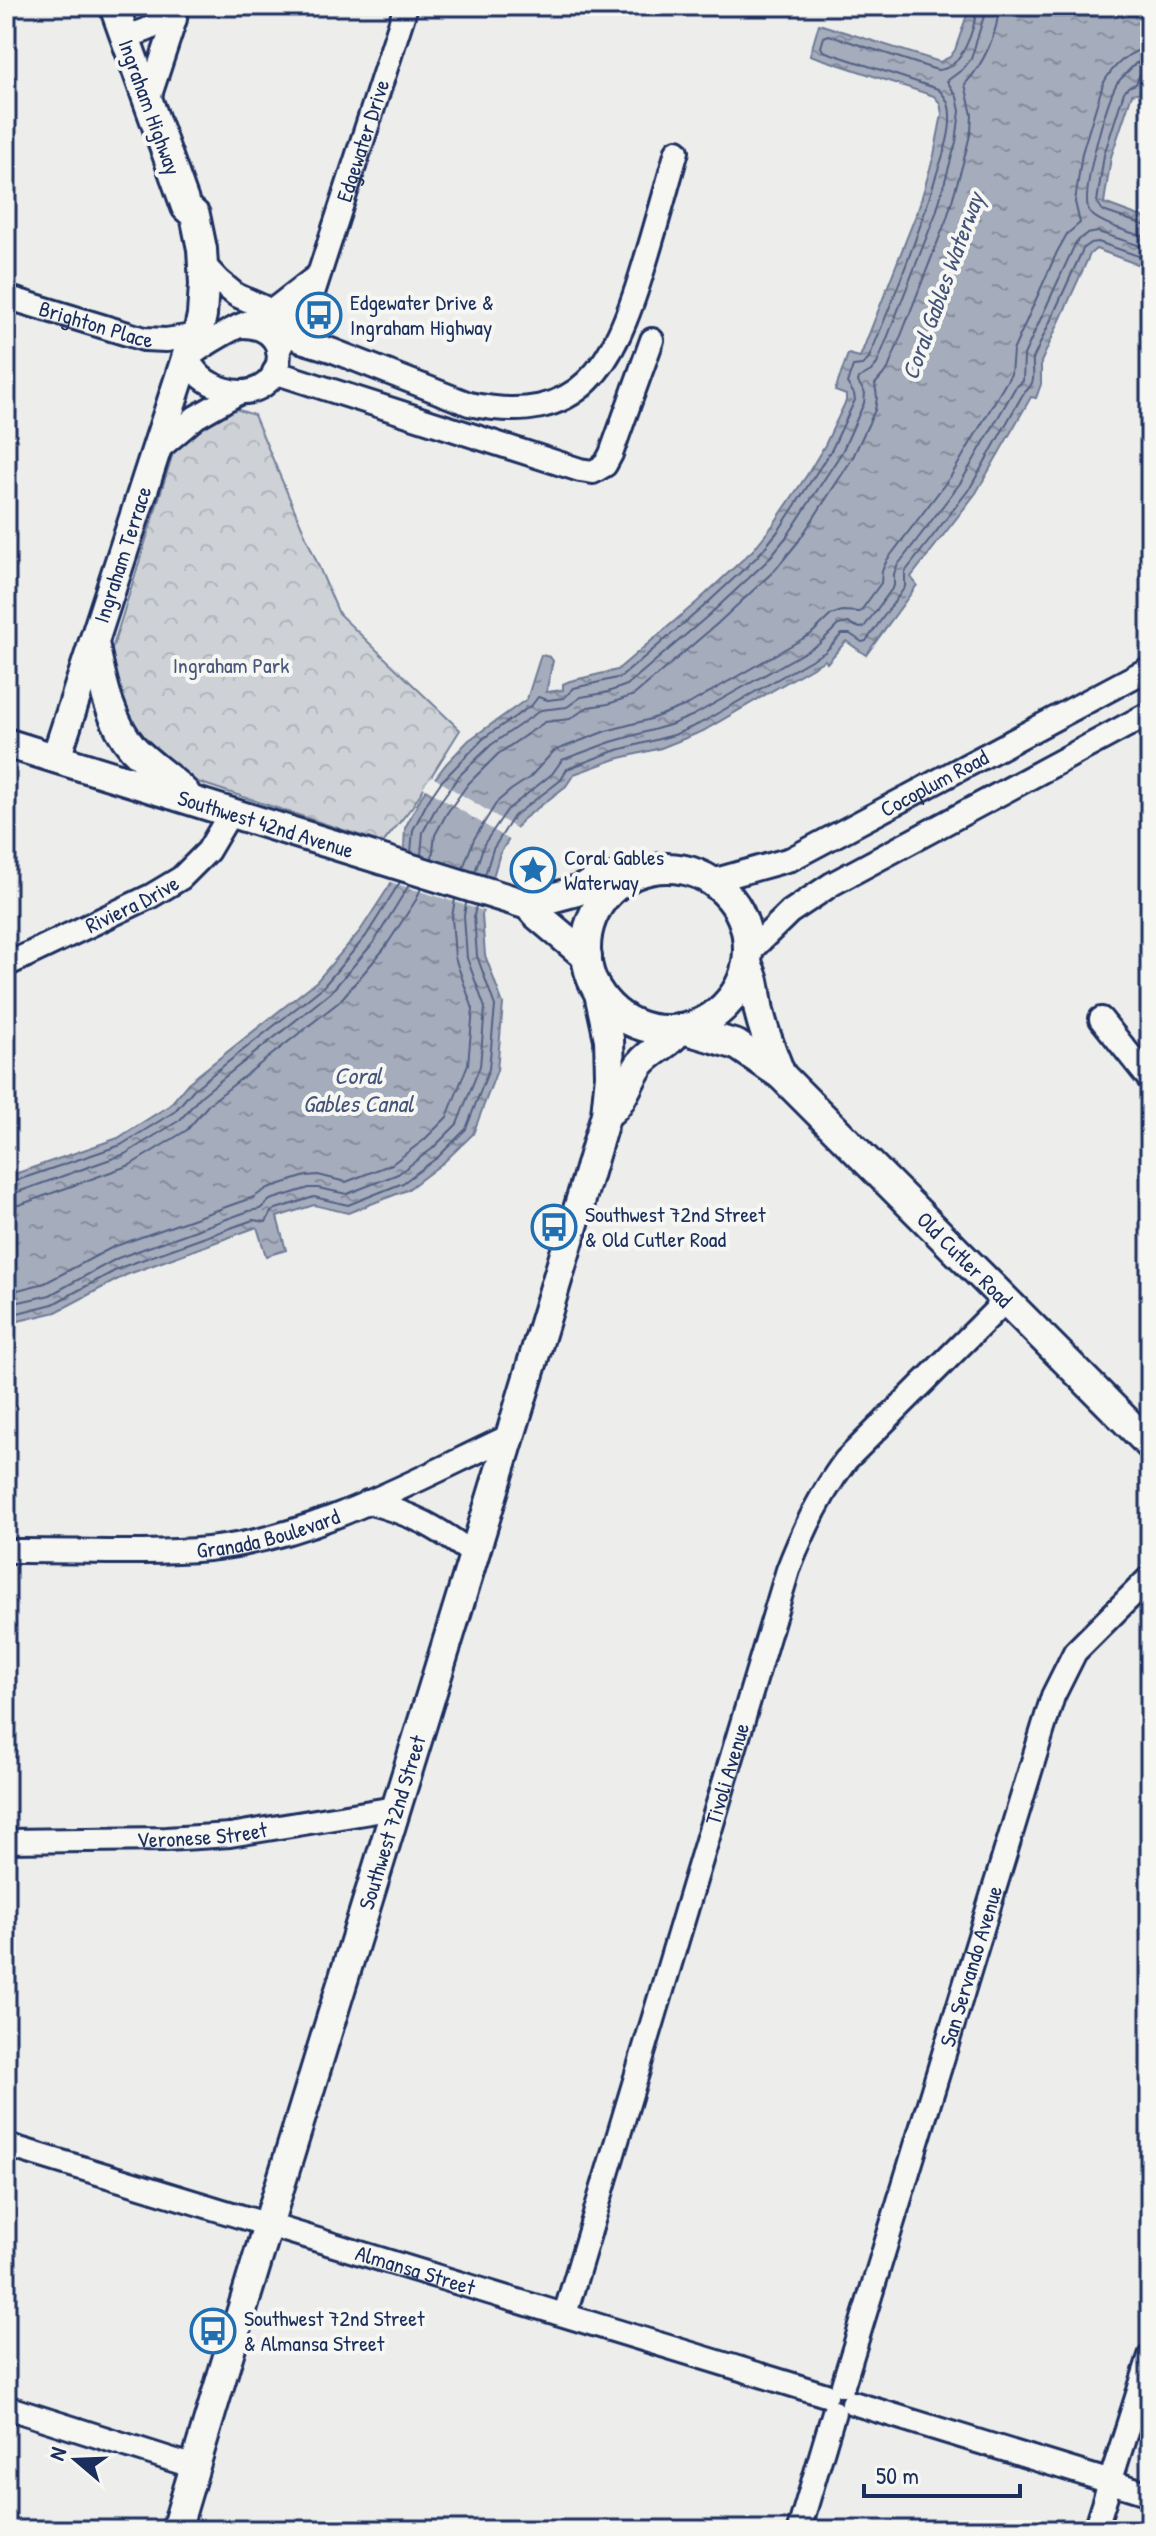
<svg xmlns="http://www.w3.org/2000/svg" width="1156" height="2536" viewBox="0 0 1156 2536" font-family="'Patrick Hand',sans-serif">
<defs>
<pattern id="park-crowns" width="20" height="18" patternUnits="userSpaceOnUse" patternTransform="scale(2)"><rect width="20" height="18" fill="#ced2d7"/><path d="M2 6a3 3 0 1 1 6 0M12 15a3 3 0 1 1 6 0" fill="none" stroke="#b0b5bb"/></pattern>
<pattern id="water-ripples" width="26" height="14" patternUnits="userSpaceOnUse" patternTransform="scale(2)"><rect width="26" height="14" fill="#a5acbc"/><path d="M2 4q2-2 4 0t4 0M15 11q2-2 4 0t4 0" fill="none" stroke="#868c9c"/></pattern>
</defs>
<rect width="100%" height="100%" fill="#edeeec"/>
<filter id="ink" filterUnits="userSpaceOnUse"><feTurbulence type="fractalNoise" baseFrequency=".0125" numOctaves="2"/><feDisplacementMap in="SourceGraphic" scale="16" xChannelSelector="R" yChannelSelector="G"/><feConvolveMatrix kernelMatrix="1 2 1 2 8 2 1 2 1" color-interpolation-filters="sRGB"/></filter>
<g filter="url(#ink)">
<path fill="url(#park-crowns)" stroke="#74809a" stroke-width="2" d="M 233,408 L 254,415 L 339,614 L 460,730 L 412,807 L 383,843 L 189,779 L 158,760 L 124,722 L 110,656 L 173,453 L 198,426 Z"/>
<path fill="url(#water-ripples)" stroke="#6e7a96" stroke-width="2" d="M 970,6 L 1150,6 L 1150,67 L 1142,92 L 1132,94 L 1111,157 L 1104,203 L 1150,220 L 1150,269 L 1096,249 L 1090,254 L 1041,362 L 1041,384 L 1036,398 L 1031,397 L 976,493 L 911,577 L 917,585 L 866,655 L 846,641 L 827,663 L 825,660 L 703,731 L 661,748 L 616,759 L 574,774 L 566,786 L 521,821 L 500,853 L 482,915 L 485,955 L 503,1004 L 497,1070 L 473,1134 L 444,1162 L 407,1190 L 348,1213 L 314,1205 L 277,1217 L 286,1250 L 266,1256 L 257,1227 L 126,1275 L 56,1312 L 6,1324 L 6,1177 L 118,1138 L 170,1105 L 188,1083 L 317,981 L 360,931 L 390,885 L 404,847 L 405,828 L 421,797 L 446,764 L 469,740 L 527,699 L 541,655 L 550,657 L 553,661 L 546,692 L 563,690 L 563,684 L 570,681 L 617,670 L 697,602 L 753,550 L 773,525 L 807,475 L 825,445 L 846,401 L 846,395 L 835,391 L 848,354 L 860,357 L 919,207 L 934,155 L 942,114 L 940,103 L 934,96 L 810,55 L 819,24 L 940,62 L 950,57 L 955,50 Z"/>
<g fill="#edeeec">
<path d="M 431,776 L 519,830 L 511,841 L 423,787 Z"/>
<path d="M 399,849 L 496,879 L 487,912 L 387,881 Z"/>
</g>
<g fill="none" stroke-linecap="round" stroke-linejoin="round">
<g stroke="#526184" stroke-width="2">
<path d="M 1150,60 L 1136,63 C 1132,67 1118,81 1116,85 C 1106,102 1080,195 1089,211 C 1095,222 1137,236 1150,237"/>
<path d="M 1150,70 L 1141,72 L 1136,84 L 1128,87 L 1124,92 L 1104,155 L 1097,202 L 1103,211 L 1150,227"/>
<path d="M 411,852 L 413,830 L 428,801 L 441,782 L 485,737 L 532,705 L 538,697 L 548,700 L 564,698 L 574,688 L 621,677 L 702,608 L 758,556 L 779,530 L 832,449 L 855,400 L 854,394 L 847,383 L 853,366 L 862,365 L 868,360 C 893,300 918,238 936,176 C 942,157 951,136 950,116 C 950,104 946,97 938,89 L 823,51 L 821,47 L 824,37 L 829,35 L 937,70 C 963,70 975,27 977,6"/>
<path d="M 421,855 L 423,832 L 437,806 L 459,776 L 491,745 L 541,710 L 567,707 L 581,697 L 605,693 L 627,685 L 709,615 L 766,562 L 788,535 L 842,452 L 864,403 L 865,393 L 858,382 L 859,378 L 871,371 L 877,364 L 936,213 L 956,142 L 960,111 L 957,97 L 947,81 L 963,69 L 971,59 L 987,6"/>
<path d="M 432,858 L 435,835 L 447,813 L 468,784 L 498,754 L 545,722 L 570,719 L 588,707 L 608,704 L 634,695 L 717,624 L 775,570 L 798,542 L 852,459 L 875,410 L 877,397 L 875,384 L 888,369 L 947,218 L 963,163 L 971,131 L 972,115 L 965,84 C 983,65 998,33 999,6"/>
<path d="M 463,868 L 474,839 L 497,802 L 511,790 L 529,778 L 554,751 L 606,731 L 651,719 L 689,704 L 811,634 L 831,615 L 842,611 L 860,612 L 881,583 L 882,571 L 887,560 L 951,476 L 1011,374 L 1013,351 L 1057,252 L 1067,234 L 1080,223 L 1075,202 L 1082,153 L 1103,84 C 1112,67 1130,49 1150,48"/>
<path d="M 475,872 L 484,844 L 507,810 L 552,774 L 562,760 L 611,742 L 670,725 L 694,715 L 819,644 L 838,625 L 848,623 L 860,628 L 864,627 L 894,586 L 894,574 L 897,566 L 961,482 L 1015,388 L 1023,381 L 1024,355 L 1076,242 L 1087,234 L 1098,232 L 1150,249"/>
<path d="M 485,875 L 493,849 L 514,816 L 561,780 L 567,769 L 614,751 L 674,735 L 699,724 L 825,652 L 842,634 L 850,634 L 862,642 L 866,641 L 905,587 L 905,572 L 970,488 L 1023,394 C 1038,381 1032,376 1033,359 L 1083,249 L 1091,243 L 1098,242 L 1150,260"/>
<path d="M 6,1184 L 121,1145 L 174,1112 L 194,1089 L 323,987 L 366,936 L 400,882"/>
<path d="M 6,1194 L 15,1193 L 125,1154 L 180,1120 L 201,1096 L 330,993 L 374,942 L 409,885"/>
<path d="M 6,1206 L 19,1205 L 130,1165 L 187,1130 L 209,1104 L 339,1002 L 384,949 L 416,900 L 421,888"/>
<path d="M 6,1293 L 45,1283 L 113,1247 L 254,1197 L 268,1188 L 306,1176 L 318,1175 L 346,1182 L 392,1164 L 424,1140 L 447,1117 L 468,1064 L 473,1009 L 455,958 L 452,917 L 455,899"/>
<path d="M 6,1305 L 50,1295 L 118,1258 L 249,1211 L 260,1209 L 270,1200 L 309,1188 L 318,1188 L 347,1194 L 398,1174 L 432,1149 L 457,1124 L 480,1066 L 485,1008 L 467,958 L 464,916 L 466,903"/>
<path d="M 6,1316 L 53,1304 L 122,1267 L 253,1220 L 266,1222 L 271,1212 L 276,1209 L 314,1197 L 348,1205 L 403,1183 L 438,1157 L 466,1129 L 489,1069 L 495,1006 L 477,956 L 474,916 L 476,906"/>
</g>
<g stroke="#1b2f5e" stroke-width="28">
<g id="minor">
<path d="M 125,36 C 146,32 161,26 172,6"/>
<path d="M 148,101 L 175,19 L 176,6"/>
<path d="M 204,265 L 219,281 L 236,295 L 272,311 L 301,341 L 331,350 L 469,404 C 582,428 614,364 643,269 C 655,230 666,190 677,151"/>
<path id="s1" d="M 6,297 L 144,339 L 166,340 L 186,337"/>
<path d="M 240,326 C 303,324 283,409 224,389 C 205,383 196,374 187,358 C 203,346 219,336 237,327 C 249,322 261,317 272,311 L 317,276"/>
<path id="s2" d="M 278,351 L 294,321 L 314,290 L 406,6"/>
<path d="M 274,372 L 580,470 L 593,472 L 605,465 L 611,454 L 652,340"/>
<path d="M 157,450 L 196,417 L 238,393"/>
<path id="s3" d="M 712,881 L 791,859 L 1150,668"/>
<path d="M 748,953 L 790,912 L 832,884 L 1150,713"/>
<path id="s4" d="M 6,965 L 151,896 L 181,878 L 208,851 L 231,812"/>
<path d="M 1101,1019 L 1150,1080"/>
<path d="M 367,1502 C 413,1514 435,1526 473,1554"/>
<path id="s5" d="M 6,1551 C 73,1550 141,1555 208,1549 C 314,1538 415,1480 510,1436"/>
<path id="s6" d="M 6,1841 L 166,1839 L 230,1835 L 395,1808"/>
<path id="s7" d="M 6,2145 L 826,2395"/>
<path id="s8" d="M 565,2314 L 788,1570 C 803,1531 821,1493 846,1460 L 1006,1300"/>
<path id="s9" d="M 843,2385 L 1053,1696 L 1075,1652 L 1150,1577"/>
<path d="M 853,2403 L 1150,2494"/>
<path d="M 6,2407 L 195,2467"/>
<path d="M 799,2530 L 834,2412"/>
<path d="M 1095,2530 L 1150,2356"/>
</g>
</g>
<g stroke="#1b2f5e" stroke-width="34">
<g id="major">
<path d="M 94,643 C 102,679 108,719 133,748 C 149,765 169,777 185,793"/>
<path id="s10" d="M 6,743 L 528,905 L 536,914 L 587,957"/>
<path id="s11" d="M 56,758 L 188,352 L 196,344 L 202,315 L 204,284 L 202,249 L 195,215 L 186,207 L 114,6"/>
<circle cx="667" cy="949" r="81"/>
<path d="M 528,905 L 539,899 L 551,898 L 577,891 L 604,878 L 625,880"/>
<path d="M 747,964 C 758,982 755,999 761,1019 C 766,1038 774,1057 781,1075"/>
<path id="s12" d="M 683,1029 L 737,1045 L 781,1075 L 1150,1445"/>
<path d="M 609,1112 C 624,1101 629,1078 641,1063 C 653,1049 669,1045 680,1029"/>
<path id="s13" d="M 176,2530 C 316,2057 468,1588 606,1114 L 610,1075 L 609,1039 L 599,993"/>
</g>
</g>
<use href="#minor" stroke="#f6f6f2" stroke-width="22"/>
<use href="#major" stroke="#f6f6f2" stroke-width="28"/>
</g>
</g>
<defs>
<g id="bus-ring" transform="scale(2.3)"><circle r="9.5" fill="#f6f6f2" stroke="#1f6fb2" stroke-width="1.5"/><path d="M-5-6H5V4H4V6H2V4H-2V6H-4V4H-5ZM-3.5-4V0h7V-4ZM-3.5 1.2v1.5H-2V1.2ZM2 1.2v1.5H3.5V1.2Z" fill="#1f6fb2"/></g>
<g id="sight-ring" transform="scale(2.3)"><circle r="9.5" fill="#f6f6f2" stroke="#1f6fb2" stroke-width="1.5"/><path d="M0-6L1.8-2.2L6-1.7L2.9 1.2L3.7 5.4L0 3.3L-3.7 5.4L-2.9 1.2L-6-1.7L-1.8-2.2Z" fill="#1f6fb2"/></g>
</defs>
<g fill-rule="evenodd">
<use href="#bus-ring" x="319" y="315"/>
<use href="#sight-ring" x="533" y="870"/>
<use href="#bus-ring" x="554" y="1227"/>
<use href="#bus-ring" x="213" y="2331"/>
</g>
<g text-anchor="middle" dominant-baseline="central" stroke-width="8" stroke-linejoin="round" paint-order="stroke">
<g font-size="22" fill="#1b2f5e" stroke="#f6f6f2">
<text transform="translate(150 107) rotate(70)">Ingraham Highway</text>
<text stroke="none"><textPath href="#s2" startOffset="228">Edgewater Drive</textPath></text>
<text stroke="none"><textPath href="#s1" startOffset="94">Brighton Place</textPath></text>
<text stroke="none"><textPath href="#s11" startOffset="214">Ingraham Terrace</textPath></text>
<text stroke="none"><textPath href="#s3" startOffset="244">Cocoplum Road</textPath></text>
<text stroke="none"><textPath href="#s10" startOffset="272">Southwest 42nd Avenue</textPath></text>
<text stroke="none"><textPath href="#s4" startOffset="140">Riviera Drive</textPath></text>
<text stroke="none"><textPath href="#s12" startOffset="370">Old Cutler Road</textPath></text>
<text stroke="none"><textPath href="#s5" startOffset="264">Granada Boulevard</textPath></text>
<text stroke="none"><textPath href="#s8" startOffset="564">Tivoli Avenue</textPath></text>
<text stroke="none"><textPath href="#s13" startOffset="740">Southwest 72nd Street</textPath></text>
<text stroke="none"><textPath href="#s6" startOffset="196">Veronese Street</textPath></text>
<text stroke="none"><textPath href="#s9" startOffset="438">San Servando Avenue</textPath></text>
<text stroke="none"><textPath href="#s7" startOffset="428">Almansa Street</textPath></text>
</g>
<g font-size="22" fill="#1b2f5e" stroke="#f6f6f2" text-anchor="start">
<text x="350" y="302">Edgewater Drive &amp;<tspan x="350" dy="25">Ingraham Highway</tspan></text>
<text x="564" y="857">Coral Gables<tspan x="564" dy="25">Waterway</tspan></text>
<text x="585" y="1214">Southwest 72nd Street<tspan x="585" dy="25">&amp; Old Cutler Road</tspan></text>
<text x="244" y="2318">Southwest 72nd Street<tspan x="244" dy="25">&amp; Almansa Street</tspan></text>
</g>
<g font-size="22" fill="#48587c" stroke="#f6f6f2">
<text x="231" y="665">Ingraham Park</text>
</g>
<g font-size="24" font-style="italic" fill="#44547a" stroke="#f6f6f2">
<text transform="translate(942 286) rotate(-70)">Coral Gables Waterway</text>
<text x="358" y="1075">Coral<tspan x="358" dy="28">Gables Canal</tspan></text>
</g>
</g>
<rect width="1156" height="2536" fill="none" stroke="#f6f6f2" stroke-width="32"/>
<rect x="16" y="16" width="1124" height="2504" fill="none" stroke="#1b2f5e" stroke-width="3" filter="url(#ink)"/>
<g transform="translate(76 2460) rotate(289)" stroke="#f6f6f2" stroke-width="6" paint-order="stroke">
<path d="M0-6L14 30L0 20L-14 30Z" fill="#1b2f5e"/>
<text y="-12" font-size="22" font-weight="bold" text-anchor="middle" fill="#1b2f5e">N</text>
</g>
<path d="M864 2484v12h156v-12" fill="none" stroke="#1b2f5e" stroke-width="4"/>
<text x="876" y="2484" font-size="24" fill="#1b2f5e" stroke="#f6f6f2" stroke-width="6" paint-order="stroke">50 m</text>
</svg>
